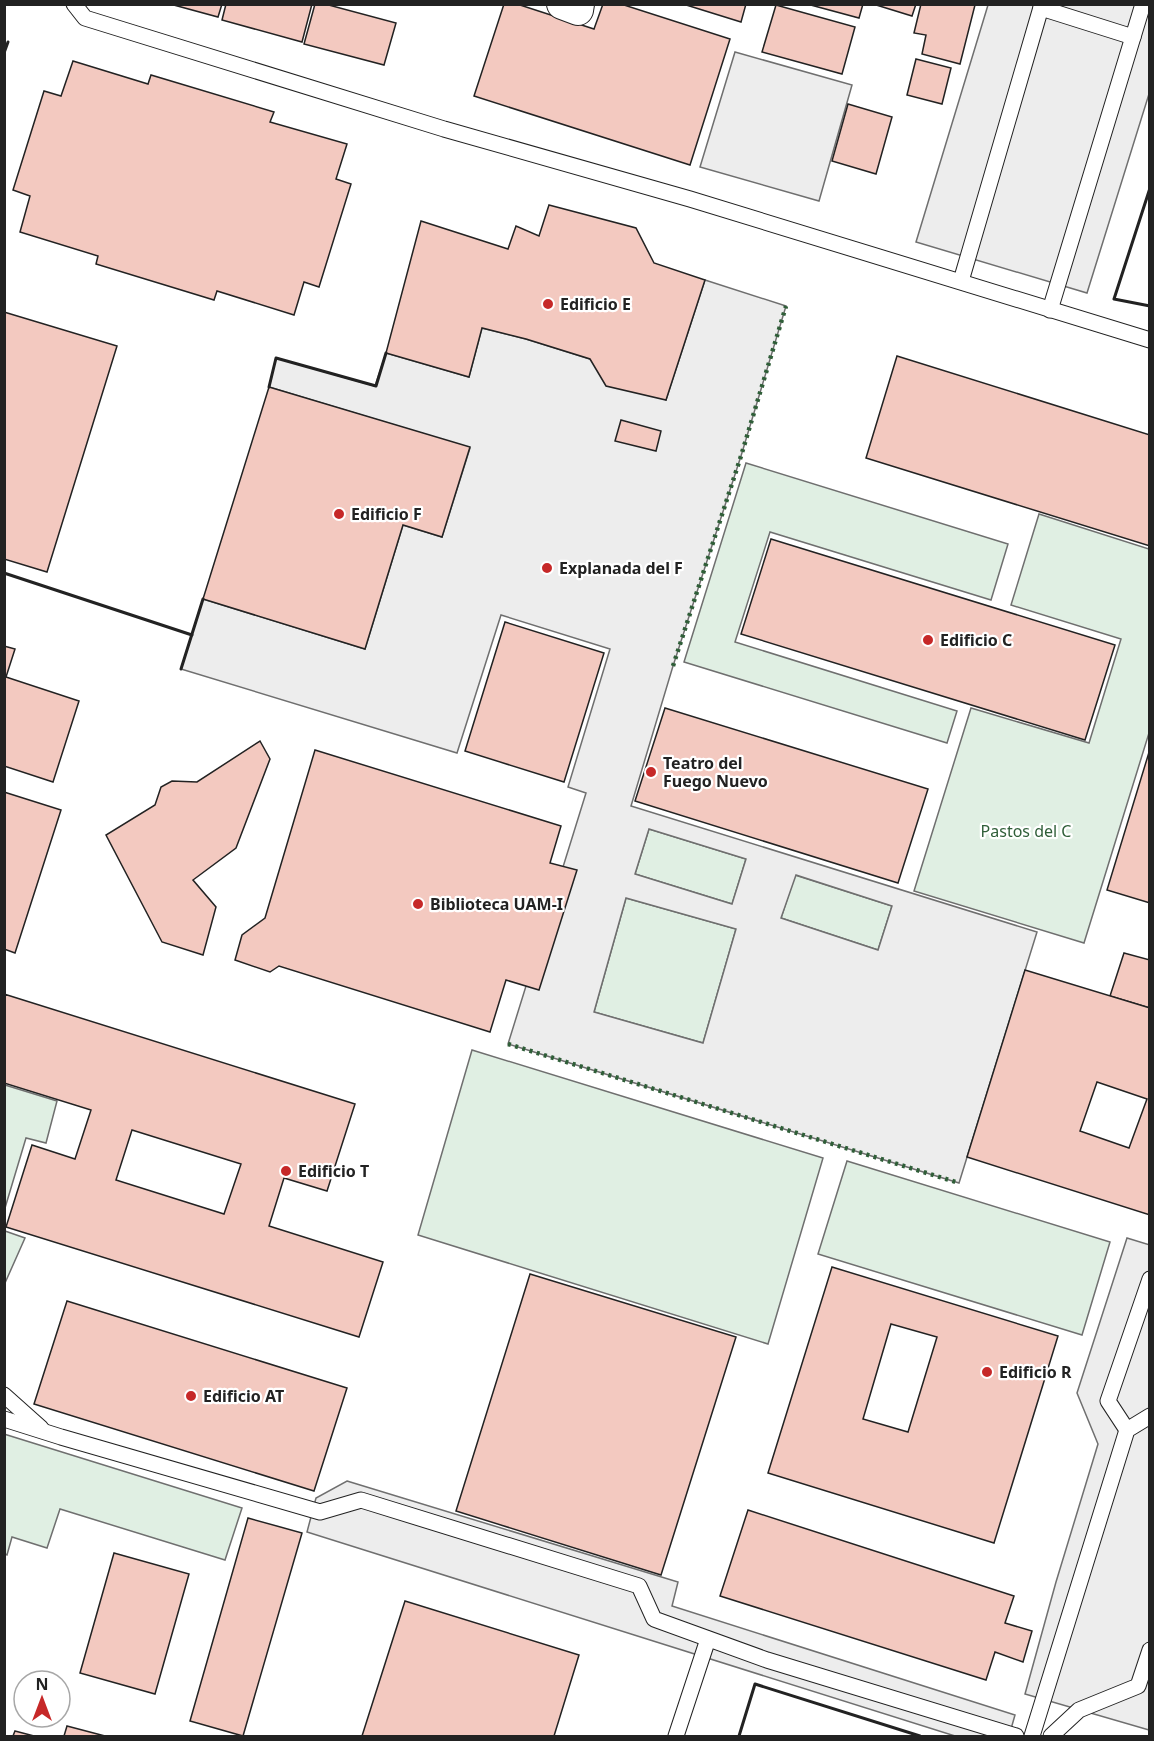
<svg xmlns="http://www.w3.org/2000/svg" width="1154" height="1741" viewBox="0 0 1154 1741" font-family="'Noto Sans',sans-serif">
<rect width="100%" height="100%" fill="#fff"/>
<g fill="#e0efe3" stroke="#6f6f6f" stroke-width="1.5">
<path d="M 746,463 L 1008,544 L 991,600 L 770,532 L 735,642 L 957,711 L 947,743 L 684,662 Z"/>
<path d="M 1039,514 L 1149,549 L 1149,733 L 1084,943 L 914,891 L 971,708 L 1089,743 L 1121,639 L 1011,605 Z"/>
<path d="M 649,829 L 746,859 L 732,904 L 635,874 Z"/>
<path d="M 795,875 L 892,906 L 878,950 L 781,918 Z"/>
<path d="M 626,898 L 736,929 L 703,1043 L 594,1012 Z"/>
<path d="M 472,1050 L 823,1158 L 768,1344 L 418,1235 Z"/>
<path d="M 5,1085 L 57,1101 L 46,1143 L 26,1138 L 5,1208 Z"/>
<path d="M 847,1161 L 1110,1242 L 1082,1335 L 818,1254 Z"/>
<path d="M 5,1231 L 25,1238 L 5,1283 L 4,1231 Z"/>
<path d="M 4,1434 L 242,1508 L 225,1560 L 60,1509 L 47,1548 L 12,1537 L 7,1555 L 5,1554 Z"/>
</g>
<g fill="#ededed" stroke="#6f6f6f" stroke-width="1.5" fill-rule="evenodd">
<path d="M 988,5 L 1149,5 L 1149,94 L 1087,293 L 916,242 Z"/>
<path d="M 735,52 L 852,85 L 819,201 L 700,167 Z"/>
<path d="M 705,280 L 786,306 L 741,456 L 673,666 L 631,806 L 1037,932 L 959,1183 L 508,1044 L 586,793 L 568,787 L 610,649 L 501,615 L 457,753 L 181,669 L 203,599 L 365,649 L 403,525 L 442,537 L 470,448 L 269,387 L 276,358 L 375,386 L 386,353 L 469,377 L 482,328 L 526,339 L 590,359 L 666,400 ZM 649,829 L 746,859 L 732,904 L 635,874 ZM 796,875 L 892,906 L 878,950 L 781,918 ZM 626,898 L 736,929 L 703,1043 L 594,1012 Z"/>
<path d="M 1127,1238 L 1150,1245 L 1149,1730 L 1025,1694 L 1056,1582 L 1098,1444 L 1077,1393 Z"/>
<path d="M 347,1481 L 678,1582 L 672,1606 L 1015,1715 L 1009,1736 L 955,1736 L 307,1532 L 316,1498 Z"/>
</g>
<g fill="#f3c9c0" stroke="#222" stroke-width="1.5" fill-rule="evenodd">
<path d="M 170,4 L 222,4 L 218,17 Z"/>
<path d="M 226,4 L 312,4 L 302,42 L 222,20 Z"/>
<path d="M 315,4 L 325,4 L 396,23 L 384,65 L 304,44 Z"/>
<path d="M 504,4 L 517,4 L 594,29 L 603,4 L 621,4 L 730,39 L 690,165 L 474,96 Z"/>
<path d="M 683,4 L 746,4 L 741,22 Z"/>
<path d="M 807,4 L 863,4 L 859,18 Z"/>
<path d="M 873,4 L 916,4 L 912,16 Z"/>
<path d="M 921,4 L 975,5 L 960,64 L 922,54 L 926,35 L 914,33 Z"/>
<path d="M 776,5 L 855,27 L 842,74 L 762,52 Z"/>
<path d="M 916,59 L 951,68 L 942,104 L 907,95 Z"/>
<path d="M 73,61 L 148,84 L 151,75 L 274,112 L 270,122 L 347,144 L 336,179 L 351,184 L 319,287 L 304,282 L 294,315 L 217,291 L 214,300 L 96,264 L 98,256 L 20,232 L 30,196 L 13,190 L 44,91 L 61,96 Z"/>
<path d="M 848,104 L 892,117 L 876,174 L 832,161 Z"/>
<path d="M 549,205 L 636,228 L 654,263 L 705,280 L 666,400 L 606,386 L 590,359 L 526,339 L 482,328 L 469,377 L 386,353 L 421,221 L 508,249 L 516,226 L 539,236 Z"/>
<path d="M 4,312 L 117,346 L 47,572 L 4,559 Z"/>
<path d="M 897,356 L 1150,435 L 1150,546 L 866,458 Z"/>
<path d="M 269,387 L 470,447 L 442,537 L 403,525 L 365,649 L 203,599 Z"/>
<path d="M 621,420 L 661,431 L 656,451 L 615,441 Z"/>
<path d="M 771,539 L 1115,645 L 1085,740 L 741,634 Z"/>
<path d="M 505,622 L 604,653 L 564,782 L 465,751 Z"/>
<path d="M 4,646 L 15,649 L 6,677 L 79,701 L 53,782 L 4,766 Z"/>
<path d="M 665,708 L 928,789 L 898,883 L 635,801 Z"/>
<path d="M 260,741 L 270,759 L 236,848 L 193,880 L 216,907 L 203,955 L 162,942 L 106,835 L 155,805 L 161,787 L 172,781 L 197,782 Z"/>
<path d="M 1150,749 L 1150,903 L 1107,890 Z"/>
<path d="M 315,750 L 561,826 L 550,863 L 577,870 L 539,990 L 506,980 L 490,1032 L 279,966 L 270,972 L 235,960 L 242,935 L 265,918 Z"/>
<path d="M 4,792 L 61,810 L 15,953 L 4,949 Z"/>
<path d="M 1124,953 L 1150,960 L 1150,1008 L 1110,996 Z"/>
<path d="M 1025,970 L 1150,1008 L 1150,1215 L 967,1157 ZM 1097,1082 L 1147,1099 L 1129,1148 L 1080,1131 Z"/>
<path d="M 4,994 L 355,1104 L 327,1191 L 284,1178 L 269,1226 L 383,1262 L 359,1337 L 6,1227 L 32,1145 L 75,1159 L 91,1110 L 4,1083 ZM 132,1130 L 241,1164 L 224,1214 L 116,1180 Z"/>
<path d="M 832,1267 L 1058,1336 L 994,1543 L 768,1473 ZM 891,1324 L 937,1337 L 908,1432 L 863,1419 Z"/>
<path d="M 530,1274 L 736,1337 L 661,1575 L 456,1511 Z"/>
<path d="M 67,1301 L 347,1388 L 314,1491 L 34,1404 Z"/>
<path d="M 748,1510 L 1014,1596 L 1005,1623 L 1032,1631 L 1023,1662 L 995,1652 L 986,1680 L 720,1596 Z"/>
<path d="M 248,1518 L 302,1533 L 243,1736 L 190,1721 Z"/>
<path d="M 114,1553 L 189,1574 L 155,1694 L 80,1673 Z"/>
<path d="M 405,1601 L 579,1655 L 554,1736 L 362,1736 Z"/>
<path d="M 67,1726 L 105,1736 L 64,1736 Z"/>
<path d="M 15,1731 L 34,1736 L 13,1736 Z"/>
</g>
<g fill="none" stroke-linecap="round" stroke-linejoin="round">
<g stroke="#222" stroke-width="17">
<g id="lane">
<path d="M 74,4 L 85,18 L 444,129 L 690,199 L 1150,340"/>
<path d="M 1041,8 L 1133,37"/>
<path d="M 961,281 L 1042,4"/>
<path d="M 1050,310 L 1143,4"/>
<path d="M 4,1395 L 41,1428"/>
<path d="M 4,1419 L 61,1437 L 320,1512 L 361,1500 L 639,1586 L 654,1619 L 767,1660 L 1016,1736"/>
<path d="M 1127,1430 L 1108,1401 L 1150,1279"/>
<path d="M 676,1736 L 708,1639"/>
<path d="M 1032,1736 L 1127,1430 L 1150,1416"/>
<path d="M 1051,1736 L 1079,1710 L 1138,1686 L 1150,1650"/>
</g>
</g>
<g stroke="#222" stroke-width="32">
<path id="street" d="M 562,4 L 578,10 L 579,4"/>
</g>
<use href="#lane" stroke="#fff" stroke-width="15"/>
<use href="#street" stroke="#fff" stroke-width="30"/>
<g stroke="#2f5e38" stroke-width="4.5" stroke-dasharray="3 4.5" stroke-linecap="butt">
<path d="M 673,666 L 741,456 L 786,306"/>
<path d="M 508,1044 L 959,1183"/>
</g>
<g stroke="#222" stroke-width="3">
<path d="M 4,53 L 8,42"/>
<path d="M 1150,188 L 1114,299 L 1150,306"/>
<path d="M 269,387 L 276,358 L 376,386 L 386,353"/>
<path d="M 4,573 L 192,635"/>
<path d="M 181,669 L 203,599"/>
<path d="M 739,1736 L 755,1684 L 920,1736"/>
</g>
</g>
<g fill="#c62828" stroke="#fff" stroke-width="2">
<circle cx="548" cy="304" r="6"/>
<circle cx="339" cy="514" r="6"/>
<circle cx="547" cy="568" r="6"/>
<circle cx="928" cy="640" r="6"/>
<circle cx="651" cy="772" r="6"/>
<circle cx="418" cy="904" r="6"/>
<circle cx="286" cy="1171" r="6"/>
<circle cx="987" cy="1372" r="6"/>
<circle cx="191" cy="1396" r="6"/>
</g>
<g text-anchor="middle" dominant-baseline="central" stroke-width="4.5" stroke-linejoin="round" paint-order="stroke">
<g font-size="16" font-weight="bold" fill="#222" stroke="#fff" text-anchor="start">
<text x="560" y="304">Edificio E</text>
<text x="351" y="514">Edificio F</text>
<text x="559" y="568">Explanada del F</text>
<text x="940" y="640">Edificio C</text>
<text x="663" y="763">Teatro del<tspan x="663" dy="18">Fuego Nuevo</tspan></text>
<text x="430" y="904">Biblioteca UAM-I</text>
<text x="298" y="1171">Edificio T</text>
<text x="999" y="1372">Edificio R</text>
<text x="203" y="1396">Edificio AT</text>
</g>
<g font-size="16" fill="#2f5e38" stroke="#fff">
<text x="1026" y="831">Pastos del C</text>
</g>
</g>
<rect width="1154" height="1741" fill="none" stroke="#222222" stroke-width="12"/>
<g transform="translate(42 1699)"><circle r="28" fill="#ffffff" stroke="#a7a7a7" stroke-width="1.5"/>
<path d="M0-4.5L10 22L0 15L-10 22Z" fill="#c62828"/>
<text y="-9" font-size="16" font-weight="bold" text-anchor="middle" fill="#222222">N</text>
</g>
</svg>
